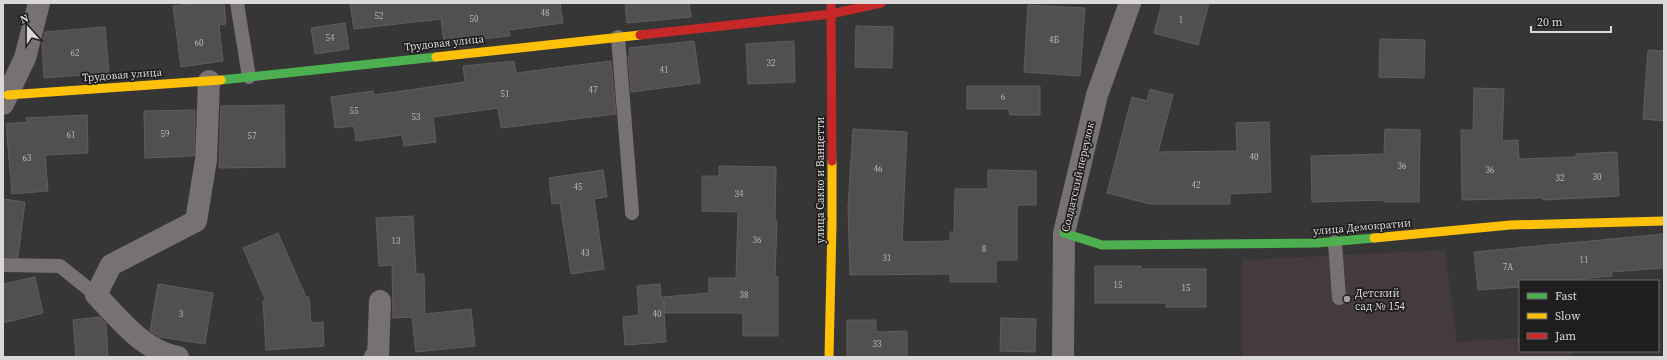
<svg xmlns="http://www.w3.org/2000/svg" width="1667" height="360" viewBox="0 0 1667 360" font-family="'Source Serif 4',serif">
<rect width="100%" height="100%" fill="#373636"/>
<path fill="#453b3d" d="M 1445,250 L 1457,342 L 1520,338 L 1520,351 L 1573,351 L 1574,357 L 1242,357 L 1242,260 Z"/>
<g fill="#514f50" stroke="#5f5d5e">
<path d="M 197,3 L 224,3 L 226,24 L 219,25 L 223,61 L 181,67 L 173,6 Z"/>
<path d="M 350,3 L 560,3 L 563,23 L 509,30 L 510,36 L 444,43 L 441,19 L 354,29 Z"/>
<path d="M 625,3 L 689,3 L 691,17 L 627,23 Z"/>
<path d="M 1162,3 L 1209,3 L 1198,45 L 1154,33 Z"/>
<path d="M 1028,5 L 1085,8 L 1080,76 L 1024,72 Z"/>
<path d="M 345,23 L 349,49 L 315,54 L 311,28 Z"/>
<path d="M 856,26 L 893,27 L 892,68 L 855,67 Z"/>
<path d="M 105,27 L 109,73 L 44,78 L 42,43 L 45,32 Z"/>
<path d="M 1380,39 L 1425,40 L 1424,78 L 1379,77 Z"/>
<path d="M 694,41 L 700,83 L 631,92 L 628,56 L 630,56 L 629,48 Z"/>
<path d="M 794,41 L 795,82 L 748,84 L 746,44 Z"/>
<path d="M 1648,50 L 1664,51 L 1664,121 L 1643,119 Z"/>
<path d="M 514,61 L 516,73 L 611,61 L 616,114 L 501,128 L 498,108 L 433,117 L 436,142 L 404,146 L 402,135 L 356,141 L 354,126 L 335,128 L 331,97 L 373,91 L 374,95 L 465,82 L 463,66 Z"/>
<path d="M 967,86 L 1040,86 L 1040,115 L 1010,115 L 1009,109 L 967,109 Z"/>
<path d="M 1474,88 L 1504,89 L 1502,141 L 1518,140 L 1519,159 L 1576,157 L 1576,154 L 1617,152 L 1619,196 L 1543,200 L 1543,198 L 1462,200 L 1461,130 L 1473,130 Z"/>
<path d="M 1150,89 L 1173,95 L 1158,152 L 1237,151 L 1236,123 L 1269,122 L 1271,192 L 1230,194 L 1230,204 L 1150,204 L 1107,193 L 1132,97 L 1147,101 Z"/>
<path d="M 284,105 L 285,167 L 219,168 L 221,106 Z"/>
<path d="M 195,110 L 194,156 L 145,158 L 144,111 Z"/>
<path d="M 87,115 L 88,153 L 45,155 L 48,191 L 12,194 L 6,124 L 27,122 L 26,118 Z"/>
<path d="M 853,129 L 907,132 L 902,242 L 950,241 L 950,232 L 954,232 L 955,189 L 988,189 L 988,170 L 1036,171 L 1036,205 L 1017,205 L 1017,260 L 996,260 L 996,282 L 950,282 L 950,274 L 850,275 L 848,207 Z"/>
<path d="M 1385,129 L 1420,130 L 1419,202 L 1384,202 L 1384,200 L 1312,202 L 1311,156 L 1384,154 Z"/>
<path d="M 719,166 L 776,167 L 775,221 L 777,221 L 775,277 L 778,277 L 778,336 L 743,336 L 743,313 L 665,313 L 664,297 L 709,293 L 709,278 L 736,278 L 738,212 L 702,211 L 702,176 L 719,176 Z"/>
<path d="M 603,170 L 607,197 L 594,199 L 604,269 L 571,274 L 560,203 L 552,204 L 549,178 Z"/>
<path d="M 3,199 L 25,202 L 18,257 L 3,257 Z"/>
<path d="M 413,216 L 416,274 L 424,274 L 425,314 L 471,309 L 475,346 L 416,352 L 412,317 L 393,318 L 392,265 L 379,266 L 376,218 Z"/>
<path d="M 278,233 L 306,297 L 309,297 L 311,323 L 323,322 L 324,346 L 266,350 L 263,301 L 266,301 L 243,248 Z"/>
<path d="M 1664,234 L 1664,268 L 1611,272 L 1612,276 L 1580,279 L 1580,281 L 1520,281 L 1520,287 L 1478,290 L 1474,252 Z"/>
<path d="M 1095,266 L 1141,266 L 1141,269 L 1206,269 L 1206,307 L 1166,307 L 1166,303 L 1095,303 Z"/>
<path d="M 35,277 L 43,313 L 3,323 L 3,284 Z"/>
<path d="M 158,284 L 213,293 L 205,344 L 159,337 L 150,331 Z"/>
<path d="M 660,284 L 661,297 L 663,297 L 666,342 L 625,345 L 623,317 L 639,315 L 637,286 Z"/>
<path d="M 100,317 L 106,323 L 108,357 L 76,357 L 73,320 Z"/>
<path d="M 1001,318 L 1036,319 L 1035,352 L 1000,351 Z"/>
<path d="M 847,320 L 876,320 L 876,332 L 907,331 L 907,357 L 847,357 Z"/>
</g>
<g fill="none" stroke-linecap="round" stroke-linejoin="round">
<g stroke="#787172" stroke-width="14">
<path d="M 237,3 L 249,77"/>
<path d="M 618,37 L 632,213"/>
<path d="M 1335,242 L 1339,298"/>
<path d="M 3,265 L 60,266 L 96,295"/>
</g>
<g stroke="#787172" stroke-width="22">
<path d="M 3,104 L 25,58 L 39,3"/>
<path d="M 178,357 C 143,351 120,319 96,295 L 111,265 L 196,221 L 206,160 L 209,81"/>
<path d="M 375,357 L 378,357 L 380,301"/>
<path d="M 1063,357 L 1064,233 L 1097,95 L 1130,3"/>
</g>
<g stroke="#4caf50" stroke-width="9">
<path d="M 221,80 L 436,57"/>
<path d="M 1064,233 L 1102,245 L 1317,243 L 1374,238"/>
</g>
<g stroke="#ffc107" stroke-width="9">
<path d="M 436,57 L 640,35"/>
<path d="M 8,95 L 221,80"/>
<path d="M 1374,238 L 1510,225 L 1664,221"/>
<path d="M 829,357 L 832,225 L 832,161"/>
</g>
<g stroke="#c62828" stroke-width="9">
<path d="M 831,3 L 832,161"/>
<path d="M 640,35 L 831,14 L 881,3"/>
</g>
</g>
<circle fill="#a29fa0" stroke="#1f1d1d" stroke-width="1.5" cx="1347" cy="299" r="4"/>
<g text-anchor="middle" dominant-baseline="central" stroke-width="3.5" stroke-linejoin="round" paint-order="stroke">
<g font-size="9" fill="#b8b6b7">
<text x="545" y="13">48</text>
<text x="379" y="16">52</text>
<text x="474" y="19">50</text>
<text x="1181" y="20">1</text>
<text x="330" y="38">54</text>
<text x="1054" y="40">4Б</text>
<text x="199" y="43">60</text>
<text x="75" y="53">62</text>
<text x="771" y="63">32</text>
<text x="664" y="70">41</text>
<text x="593" y="90">47</text>
<text x="505" y="94">51</text>
<text x="1003" y="97">6</text>
<text x="354" y="111">55</text>
<text x="416" y="117">53</text>
<text x="165" y="134">59</text>
<text x="71" y="135">61</text>
<text x="252" y="136">57</text>
<text x="1254" y="157">40</text>
<text x="27" y="158">63</text>
<text x="1402" y="166">36</text>
<text x="878" y="169">46</text>
<text x="1490" y="170">36</text>
<text x="1597" y="177">30</text>
<text x="1560" y="178">32</text>
<text x="1196" y="185">42</text>
<text x="578" y="187">45</text>
<text x="739" y="194">34</text>
<text x="757" y="240">36</text>
<text x="396" y="241">13</text>
<text x="984" y="249">8</text>
<text x="585" y="253">43</text>
<text x="887" y="258">31</text>
<text x="1584" y="260">11</text>
<text x="1508" y="267">7А</text>
<text x="1118" y="285">15</text>
<text x="1186" y="288">15</text>
<text x="744" y="295">38</text>
<text x="181" y="314">3</text>
<text x="657" y="314">40</text>
<text x="877" y="344">33</text>
</g>
<g font-size="11" fill="#dbd8d9" stroke="#1f1d1d">
<text transform="translate(444 43) rotate(-6)">Трудовая улица</text>
<text transform="translate(122 75) rotate(-4)">Трудовая улица</text>
<text transform="translate(1078 177) rotate(-77)">Солдатский переулок</text>
<text transform="translate(820 180) rotate(-90)">улица Сакко и Ванцетти</text>
<text transform="translate(1362 227) rotate(-5)">улица Демократии</text>
</g>
<g font-size="11" fill="#dbd8d9" stroke="#1f1d1d" text-anchor="start">
<text x="1355" y="293">Детский<tspan x="1355" dy="13">сад № 154</tspan></text>
</g>
</g>
<rect width="1667" height="360" fill="none" stroke="#dbd8d9" stroke-width="8"/>
<rect x="1519" y="280" width="140" height="72" fill="#1f1d1d" stroke="#6a6868"/>
<rect x="1527" y="293" width="20" height="6" fill="#4caf50" stroke="#6a6868"/>
<text x="1555" y="300" font-size="12" fill="#dbd8d9">Fast</text>
<rect x="1527" y="313" width="20" height="6" fill="#ffc107" stroke="#6a6868"/>
<text x="1555" y="320" font-size="12" fill="#dbd8d9">Slow</text>
<rect x="1527" y="333" width="20" height="6" fill="#c62828" stroke="#6a6868"/>
<text x="1555" y="340" font-size="12" fill="#dbd8d9">Jam</text>
<g transform="translate(28 28) rotate(339)" stroke="#1f1d1d" stroke-width="3" paint-order="stroke">
<path d="M0-3L7 15L0 10L-7 15Z" fill="#dbd8d9"/>
<text y="-6" font-size="11" font-weight="bold" text-anchor="middle" fill="#dbd8d9">N</text>
</g>
<path d="M1531 26v6h80v-6" fill="none" stroke="#dbd8d9" stroke-width="2"/>
<text x="1537" y="26" font-size="12" fill="#dbd8d9" stroke="#1f1d1d" stroke-width="3" paint-order="stroke">20 m</text>
</svg>
